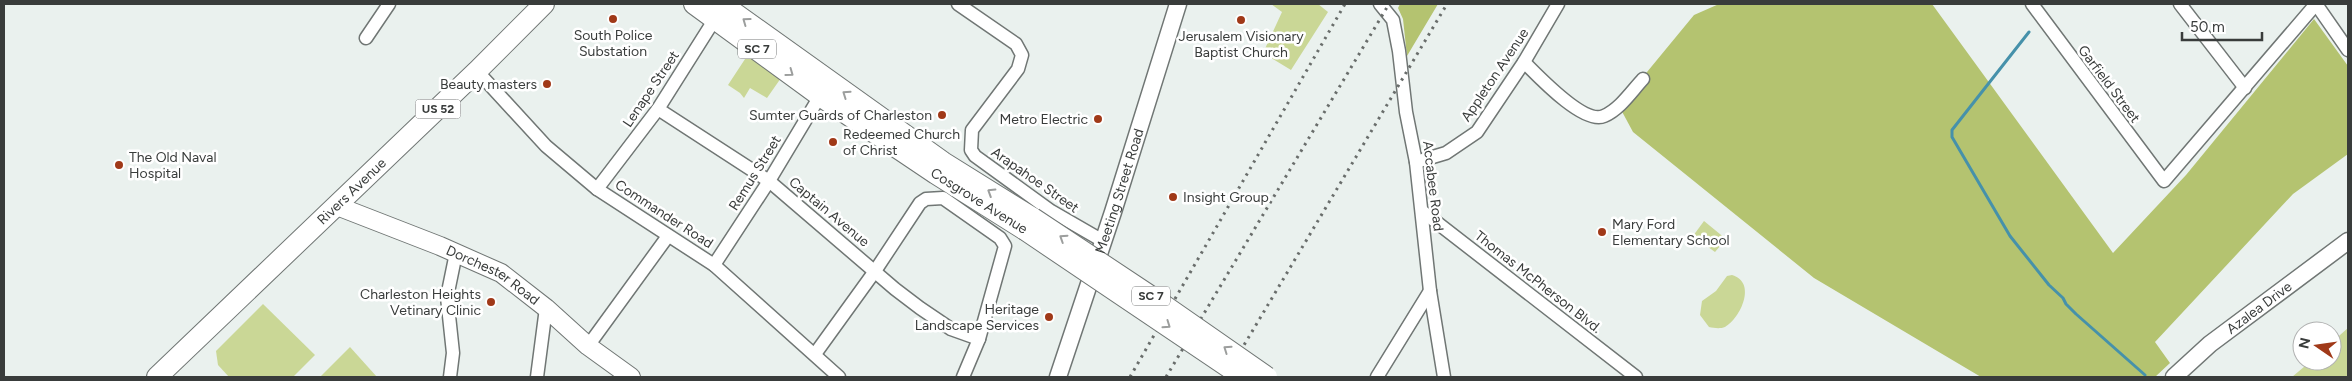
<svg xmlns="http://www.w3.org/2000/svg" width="2352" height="381" viewBox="0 0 2352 381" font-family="Figtree,sans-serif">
<rect width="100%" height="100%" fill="#eaf1ee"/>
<g fill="#cad796">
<path d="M 1271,4 L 1318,4 L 1328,12 L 1291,70 L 1263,53 L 1282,12 Z"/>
<path d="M 747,56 L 781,78 L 767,98 L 750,88 L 744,98 L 740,93 L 728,85 Z"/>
<path d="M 1704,221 L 1726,239 L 1715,252 L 1693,236 Z"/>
<path d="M 1732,275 C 1757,282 1741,318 1725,327 C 1720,329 1714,328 1709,327 L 1700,315 L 1702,301 L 1716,291 L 1727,276 Z"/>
<path d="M 263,304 L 315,355 L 293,377 L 229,377 L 218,365 L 216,351 Z"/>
<path d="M 2348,328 L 2348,377 L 2292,377 L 2311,361 L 2332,361 L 2332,342 Z"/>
<path d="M 350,347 L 377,377 L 320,377 Z"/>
</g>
<g fill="#b4c370">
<path d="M 1400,4 L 1438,4 L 1407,56 L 1403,19 L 1398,8 Z"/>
<path d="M 1719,4 L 1932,4 L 2113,253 L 2186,175 L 2314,19 L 2348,66 L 2348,154 L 2293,194 L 2155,342 L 2170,363 L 2155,377 L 1981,377 L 1814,278 L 1633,132 L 1619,106 L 1694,15 Z"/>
</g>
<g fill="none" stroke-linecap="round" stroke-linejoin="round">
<path stroke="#4691aa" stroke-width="3" d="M 2029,32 L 1952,130 L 1952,137 L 2010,236 L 2049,285 L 2063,298 L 2066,304 L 2076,314 L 2145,375"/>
<g stroke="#707674" stroke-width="15">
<g id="minor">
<path d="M 958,4 L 1016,44 L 1022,55 L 1018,69 L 972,130 L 971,150 L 975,156 L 1051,211 L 1103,241"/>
<path d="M 1380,4 L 1393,20 L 1399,51 L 1406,112 L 1416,162 L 1430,291 L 1444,377"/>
<path d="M 2032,4 L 2164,181 L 2316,4"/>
<path d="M 2180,4 L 2245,88"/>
<path d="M 2316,4 L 2348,50"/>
<path d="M 366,38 L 389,4"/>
<path d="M 1524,62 C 1538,76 1584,125 1604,116 C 1620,109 1631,92 1643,79"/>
<path d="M 477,71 L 546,146 L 597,189 L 714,265 L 839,377"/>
<path d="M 658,109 L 769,181 L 895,289 L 920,308 L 951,329 L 979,339"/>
<path d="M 1416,162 L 1446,153 L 1477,132 L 1524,62 L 1558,4"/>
<path d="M 597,189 L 658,109 L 718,14"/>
<path d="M 1422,211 L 1636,377"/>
<path d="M 714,265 L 769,181 L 820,96"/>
<path d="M 588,346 L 668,236"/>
<path d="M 815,354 L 875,271 L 920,203 L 926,199 L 943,198 L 1000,238 L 1005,246 L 979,339 L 963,377"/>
<path d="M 450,377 L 453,353 L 447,297 L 456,253"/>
<path d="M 537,377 L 546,308"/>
<path d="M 1377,377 L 1430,291"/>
</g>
</g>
<g stroke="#707674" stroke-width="19">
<g id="tertiary">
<path id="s1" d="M 1058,377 L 1113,212 L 1178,4"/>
<path id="s2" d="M 2174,377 L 2210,344 L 2348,241"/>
</g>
</g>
<g stroke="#707674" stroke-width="20">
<g id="secondary">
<path id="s3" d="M 337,206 L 440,246 L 501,273 L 546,308 L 588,346 L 631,377"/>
</g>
</g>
<g stroke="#707674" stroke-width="22">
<g id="primary">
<path d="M 694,4 L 820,96 L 936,174 L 1025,230"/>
<path d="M 722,4 L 943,162 L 1033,218"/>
<path id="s4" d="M 157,377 L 477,71 L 544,4"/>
</g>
</g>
<use href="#minor" stroke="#fff" stroke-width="12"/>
<use href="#tertiary" stroke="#fff" stroke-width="16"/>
<use href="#secondary" stroke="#fff" stroke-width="18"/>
<use href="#primary" stroke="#fff" stroke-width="20"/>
<g stroke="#696d6b" stroke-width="3" stroke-dasharray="2.5 5" stroke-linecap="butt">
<path d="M 1130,377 L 1345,4"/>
<path d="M 1166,377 L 1389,4"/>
<path d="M 1225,377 L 1447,4"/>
</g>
<g stroke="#707674" stroke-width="22" stroke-linecap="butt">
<g id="primary-bridge">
<path d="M 1033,218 L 1155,299 L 1267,377"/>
<path d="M 1025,230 L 1243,377"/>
</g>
</g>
<use href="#primary-bridge" stroke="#fff" stroke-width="20"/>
</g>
<defs><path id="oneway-chevron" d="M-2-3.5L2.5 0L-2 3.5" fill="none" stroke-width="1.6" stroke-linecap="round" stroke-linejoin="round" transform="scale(1.25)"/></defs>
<g stroke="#9c9e9d">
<use href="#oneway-chevron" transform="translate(746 21) rotate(-144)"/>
<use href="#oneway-chevron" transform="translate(790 73) rotate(36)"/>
<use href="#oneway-chevron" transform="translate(846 94) rotate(-145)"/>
<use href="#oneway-chevron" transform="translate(991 192) rotate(-148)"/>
<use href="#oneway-chevron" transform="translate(1063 238) rotate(-147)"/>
<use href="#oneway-chevron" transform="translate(1167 325) rotate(35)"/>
<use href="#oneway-chevron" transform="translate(1227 349) rotate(-145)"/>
</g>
<g fill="#a03918" stroke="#fff" stroke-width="2">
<circle cx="613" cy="19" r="5"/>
<circle cx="1241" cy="20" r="5"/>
<circle cx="547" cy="84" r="5"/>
<circle cx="942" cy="115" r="5"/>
<circle cx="1098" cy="119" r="5"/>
<circle cx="833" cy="142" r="5"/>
<circle cx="119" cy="165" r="5"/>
<circle cx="1173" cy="197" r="5"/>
<circle cx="1602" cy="232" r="5"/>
<circle cx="491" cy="302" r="5"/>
<circle cx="1049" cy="317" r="5"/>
</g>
<g text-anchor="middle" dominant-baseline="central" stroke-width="5" stroke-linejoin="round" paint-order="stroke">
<g fill="#fff" stroke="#747676" stroke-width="1">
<rect x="738" y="39.5" width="38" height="19" rx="4"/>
<rect x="415.5" y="99.5" width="45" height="19" rx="4"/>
<rect x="1132" y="286.5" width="38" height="19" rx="4"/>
</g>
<g font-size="12" font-weight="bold" fill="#393c3b">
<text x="757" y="49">SC 7</text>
<text x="438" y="109">US 52</text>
<text x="1151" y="296">SC 7</text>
</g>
<g font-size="14" fill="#393c3b" stroke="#fff" text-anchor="end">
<text x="613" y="35" text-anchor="middle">South Police<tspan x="613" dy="16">Substation</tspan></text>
<text x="1241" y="36" text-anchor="middle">Jerusalem Visionary<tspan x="1241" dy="16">Baptist Church</tspan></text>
<text x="537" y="84">Beauty masters</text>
<text x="932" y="115">Sumter Guards of Charleston</text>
<text x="1088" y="119">Metro Electric</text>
<text x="843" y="134" text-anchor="start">Redeemed Church<tspan x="843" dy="16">of Christ</tspan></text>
<text x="129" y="157" text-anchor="start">The Old Naval<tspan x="129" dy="16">Hospital</tspan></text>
<text x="1183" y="197" text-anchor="start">Insight Group</text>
<text x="1612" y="224" text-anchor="start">Mary Ford<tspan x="1612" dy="16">Elementary School</tspan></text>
<text x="481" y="294">Charleston Heights<tspan x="481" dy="16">Vetinary Clinic</tspan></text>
<text x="1039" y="309">Heritage<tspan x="1039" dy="16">Landscape Services</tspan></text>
</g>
<g font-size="14" fill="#393c3b" stroke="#fff">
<text transform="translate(1495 75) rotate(-56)">Appleton Avenue</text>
<text transform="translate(2109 84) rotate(53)">Garfield Street</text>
<text transform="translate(651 89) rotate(-56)">Lenape Street</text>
<text transform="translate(755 173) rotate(-58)">Remus Street</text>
<text transform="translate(1035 180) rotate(35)">Arapahoe Street</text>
<text transform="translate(1433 186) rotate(83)">Accabee Road</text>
<text stroke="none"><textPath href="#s1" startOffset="196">Meeting Street Road</textPath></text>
<text stroke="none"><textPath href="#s4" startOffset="269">Rivers Avenue</textPath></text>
<text transform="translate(979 201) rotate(32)">Cosgrove Avenue</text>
<text transform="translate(829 212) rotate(40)">Captain Avenue</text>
<text transform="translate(664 214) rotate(33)">Commander Road</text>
<text stroke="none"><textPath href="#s3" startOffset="171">Dorchester Road</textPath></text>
<text transform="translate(1538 282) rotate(38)">Thomas McPherson Blvd.</text>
<text stroke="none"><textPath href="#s2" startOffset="110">Azalea Drive</textPath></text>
</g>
</g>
<rect width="2352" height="381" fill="none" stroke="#393c3b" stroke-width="10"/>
<g transform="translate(2317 346) rotate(283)"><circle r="24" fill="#ffffff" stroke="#b0b1b1"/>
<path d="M0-4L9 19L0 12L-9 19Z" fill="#a03918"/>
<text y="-8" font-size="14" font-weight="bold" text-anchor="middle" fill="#393c3b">N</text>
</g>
<path d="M2182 32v8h80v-8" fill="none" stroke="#393c3b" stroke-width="2.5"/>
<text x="2190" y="32" font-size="15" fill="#393c3b" stroke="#ffffff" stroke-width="4" paint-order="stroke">50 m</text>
</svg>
